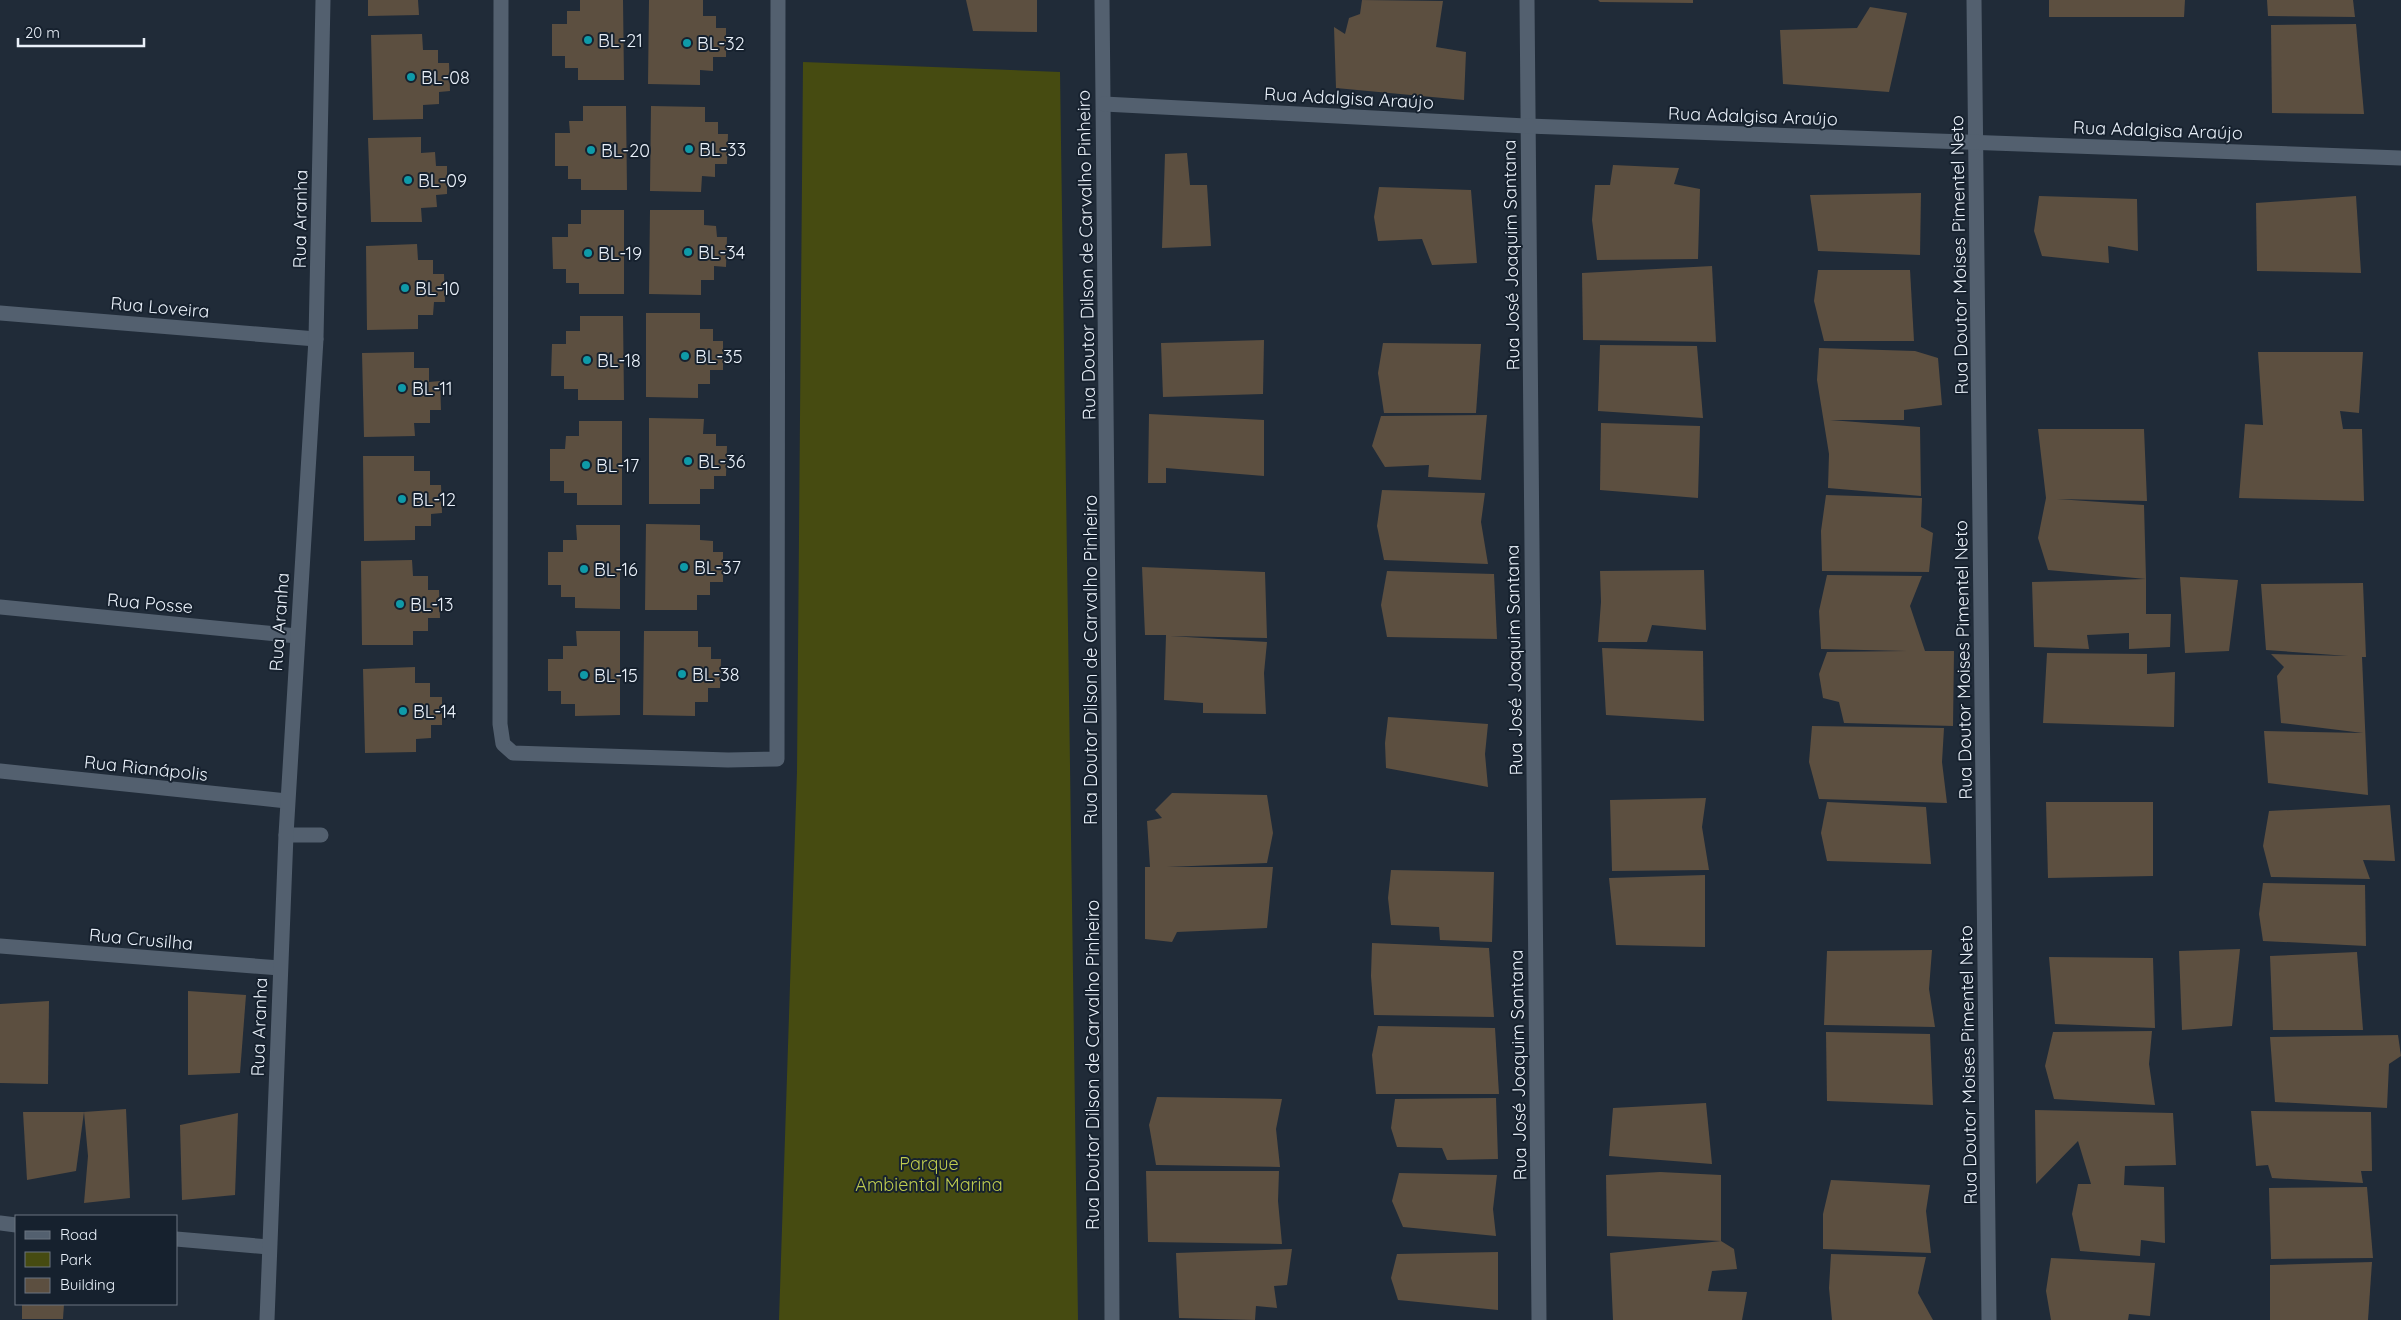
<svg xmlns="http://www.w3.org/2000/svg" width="2401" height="1320" viewBox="0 0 2401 1320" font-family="Quicksand,sans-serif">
<rect width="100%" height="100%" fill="#202b38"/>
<path fill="#464b11" d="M 803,62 L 1060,72 L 1078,1320 L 779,1320 L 797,772 Z"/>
<g fill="#5c4f40">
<path d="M 368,0 L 418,0 L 419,15 L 368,16 Z"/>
<path d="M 580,0 L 623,0 L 624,80 L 578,80 L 578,68 L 565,68 L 565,56 L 552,56 L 552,24 L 567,24 L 567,11 L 580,11 Z"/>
<path d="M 649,0 L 703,0 L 703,16 L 716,16 L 716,28 L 726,28 L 726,57 L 713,57 L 713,71 L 700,70 L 700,85 L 648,84 Z"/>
<path d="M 966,0 L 1037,0 L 1037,32 L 973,31 Z"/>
<path d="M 1362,0 L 1443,1 L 1436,47 L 1466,52 L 1464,100 L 1336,88 L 1334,27 L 1345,34 L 1349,18 L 1360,14 Z"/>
<path d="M 1598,0 L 1693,0 L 1693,3 L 1600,2 Z"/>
<path d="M 2049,0 L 2185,0 L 2184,17 L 2049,17 Z"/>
<path d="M 2267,0 L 2353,0 L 2355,17 L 2268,16 Z"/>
<path d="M 1870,7 L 1907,13 L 1889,92 L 1783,84 L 1780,30 L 1857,28 Z"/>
<path d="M 2356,24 L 2364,114 L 2272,113 L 2271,25 Z"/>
<path d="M 422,34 L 423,50 L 438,50 L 438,63 L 449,63 L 450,91 L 439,92 L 439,104 L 423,105 L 423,119 L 373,120 L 371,35 Z"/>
<path d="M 583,106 L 626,106 L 627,190 L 581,190 L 581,179 L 568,179 L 568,166 L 555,166 L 555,133 L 570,133 L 569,121 L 583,121 Z"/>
<path d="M 651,106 L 705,107 L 705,122 L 718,122 L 718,134 L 728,134 L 727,164 L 715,164 L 715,177 L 702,176 L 701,192 L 650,191 Z"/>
<path d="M 421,137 L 421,153 L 435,152 L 436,166 L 447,166 L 447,194 L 436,195 L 437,207 L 421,208 L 422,222 L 371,222 L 368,138 Z"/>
<path d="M 1187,153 L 1190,185 L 1207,185 L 1211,246 L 1162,248 L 1165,154 Z"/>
<path d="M 1613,165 L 1679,168 L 1674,184 L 1700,189 L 1698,259 L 1597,260 L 1592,220 L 1595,185 L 1610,185 Z"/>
<path d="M 1379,187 L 1471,190 L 1477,263 L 1432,265 L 1422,239 L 1378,241 L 1374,217 Z"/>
<path d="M 1921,193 L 1920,255 L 1818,251 L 1810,195 Z"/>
<path d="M 2039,196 L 2137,199 L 2138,251 L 2108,246 L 2109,263 L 2042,256 L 2034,231 Z"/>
<path d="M 2356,196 L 2361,273 L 2257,271 L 2256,203 Z"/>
<path d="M 581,210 L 624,210 L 624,294 L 579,294 L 579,283 L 566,283 L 566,269 L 553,269 L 552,237 L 568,237 L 568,224 L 581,224 Z"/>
<path d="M 650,210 L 704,210 L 704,225 L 716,226 L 717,237 L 727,237 L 726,267 L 714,266 L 714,280 L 701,280 L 701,295 L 649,294 Z"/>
<path d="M 417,244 L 418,260 L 433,260 L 433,274 L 444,274 L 445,302 L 434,302 L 433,315 L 418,315 L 418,329 L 367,330 L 366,246 Z"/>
<path d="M 1712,266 L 1716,342 L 1583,340 L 1582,273 Z"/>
<path d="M 1818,270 L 1910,270 L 1914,341 L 1824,341 L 1814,301 Z"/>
<path d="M 646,313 L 700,313 L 700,329 L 713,329 L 713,341 L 723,341 L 723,370 L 710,370 L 710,384 L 698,384 L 698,398 L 646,397 Z"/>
<path d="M 580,316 L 623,316 L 624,400 L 578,400 L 578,389 L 564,389 L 564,376 L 551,376 L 552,344 L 566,344 L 566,331 L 580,331 Z"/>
<path d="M 1264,340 L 1263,394 L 1163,397 L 1161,343 Z"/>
<path d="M 1383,343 L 1481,344 L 1476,413 L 1384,413 L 1378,373 Z"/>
<path d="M 1600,345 L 1697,346 L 1703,418 L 1598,411 Z"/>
<path d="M 1819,348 L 1915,351 L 1938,358 L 1942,405 L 1904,410 L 1904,420 L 1830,420 L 1920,427 L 1921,496 L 1828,488 L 1829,454 L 1817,380 Z"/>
<path d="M 414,352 L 414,368 L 429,368 L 429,382 L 440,381 L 441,410 L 430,410 L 430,423 L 414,423 L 415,436 L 364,437 L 362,353 Z"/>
<path d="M 2258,352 L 2363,352 L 2359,413 L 2340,411 L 2343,429 L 2362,429 L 2364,501 L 2239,498 L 2245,424 L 2263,425 Z"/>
<path d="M 1149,414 L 1264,420 L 1264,476 L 1166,468 L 1166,483 L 1148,483 Z"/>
<path d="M 1487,415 L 1481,480 L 1428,477 L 1429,465 L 1385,467 L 1372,446 L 1381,416 Z"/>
<path d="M 649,418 L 704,419 L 703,434 L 716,434 L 716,446 L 727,446 L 726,476 L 714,476 L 714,489 L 700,489 L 700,504 L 649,504 Z"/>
<path d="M 579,421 L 622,421 L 622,505 L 577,505 L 577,493 L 564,493 L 564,481 L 550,481 L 550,449 L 565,449 L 566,436 L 579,436 Z"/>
<path d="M 1601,423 L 1700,426 L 1698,498 L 1600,490 Z"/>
<path d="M 2038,429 L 2144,429 L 2147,501 L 2057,499 L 2144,505 L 2146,579 L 2146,614 L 2171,614 L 2170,647 L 2129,649 L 2129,633 L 2087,635 L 2089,649 L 2034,647 L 2032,582 L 2146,579 L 2048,570 L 2038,538 L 2046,498 Z"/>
<path d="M 363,456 L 414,456 L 414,471 L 430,471 L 430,485 L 441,485 L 442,513 L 431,514 L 431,526 L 415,526 L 415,540 L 364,541 Z"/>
<path d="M 1382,490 L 1485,493 L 1481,522 L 1488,564 L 1384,560 L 1377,526 Z"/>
<path d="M 1826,495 L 1922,498 L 1921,527 L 1933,533 L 1929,572 L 1822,571 L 1821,531 Z"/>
<path d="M 646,524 L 700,525 L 700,540 L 713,541 L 713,552 L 723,552 L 723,582 L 710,582 L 710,595 L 697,595 L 697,610 L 645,610 Z"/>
<path d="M 576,525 L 620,525 L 620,609 L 575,608 L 575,597 L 561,597 L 561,585 L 548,585 L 548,552 L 563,552 L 563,540 L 577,540 Z"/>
<path d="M 412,560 L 413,576 L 428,576 L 428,590 L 439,590 L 440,618 L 428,618 L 428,631 L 413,631 L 413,645 L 362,645 L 361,561 Z"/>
<path d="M 1142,567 L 1265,572 L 1267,638 L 1170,636 L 1267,642 L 1264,673 L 1266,714 L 1203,713 L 1203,703 L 1164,700 L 1166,635 L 1145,635 Z"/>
<path d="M 1704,570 L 1706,630 L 1652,625 L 1647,642 L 1598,642 L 1601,602 L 1600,571 Z"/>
<path d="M 1387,571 L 1494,574 L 1497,639 L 1387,637 L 1381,605 Z"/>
<path d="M 1827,575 L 1922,576 L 1910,606 L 1925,651 L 1954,651 L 1953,726 L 1844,723 L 1839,702 L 1823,698 L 1819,674 L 1827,652 L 1906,651 L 1821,649 L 1819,611 Z"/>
<path d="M 2180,577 L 2238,580 L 2229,651 L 2185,653 Z"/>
<path d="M 2363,583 L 2366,657 L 2362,657 L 2368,795 L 2268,783 L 2264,731 L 2363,733 L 2281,723 L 2277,676 L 2284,667 L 2271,654 L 2348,656 L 2266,650 L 2261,584 Z"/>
<path d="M 576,631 L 620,631 L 620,715 L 575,716 L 575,704 L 561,704 L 561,691 L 548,691 L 548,659 L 563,659 L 563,646 L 577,646 Z"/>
<path d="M 644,631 L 698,631 L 698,647 L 711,647 L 711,659 L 721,659 L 720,688 L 708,688 L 708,702 L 695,702 L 695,716 L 643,715 Z"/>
<path d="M 1602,648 L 1703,651 L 1704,721 L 1606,715 Z"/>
<path d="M 2047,653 L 2147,654 L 2147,674 L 2175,672 L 2174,727 L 2043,723 Z"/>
<path d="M 415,667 L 415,683 L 430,683 L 430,697 L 442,697 L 442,725 L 431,725 L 431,738 L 416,739 L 416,752 L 365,753 L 363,669 Z"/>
<path d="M 1388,717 L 1488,724 L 1485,754 L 1488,787 L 1386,768 L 1385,743 Z"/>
<path d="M 1812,726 L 1944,728 L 1942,762 L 1947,803 L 1819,799 L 1809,762 Z"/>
<path d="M 1172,793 L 1267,795 L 1273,833 L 1267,863 L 1167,867 L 1273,867 L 1267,928 L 1177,932 L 1172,942 L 1145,939 L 1145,867 L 1150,867 L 1147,821 L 1162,818 L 1155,810 Z"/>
<path d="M 1706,798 L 1702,827 L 1709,870 L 1612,871 L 1610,800 Z"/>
<path d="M 1827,802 L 1926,807 L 1931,864 L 1827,861 L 1821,833 Z"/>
<path d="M 2046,802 L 2153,802 L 2153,876 L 2048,878 Z"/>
<path d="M 2390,805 L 2395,861 L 2363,860 L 2370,879 L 2271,877 L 2263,846 L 2269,811 Z"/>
<path d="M 1391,870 L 1494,872 L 1492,942 L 1440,940 L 1439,927 L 1391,925 L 1388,898 Z"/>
<path d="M 1705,875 L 1705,947 L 1616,945 L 1609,878 Z"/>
<path d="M 2263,883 L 2365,885 L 2366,946 L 2263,941 L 2259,914 Z"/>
<path d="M 1372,943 L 1489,948 L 1494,1017 L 1374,1015 L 1371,976 Z"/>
<path d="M 2240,949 L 2232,1026 L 2182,1030 L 2179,951 Z"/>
<path d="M 1932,950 L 1929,989 L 1935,1027 L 1824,1025 L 1827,951 Z"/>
<path d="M 2357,952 L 2363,1030 L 2273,1030 L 2270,956 Z"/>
<path d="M 2049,957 L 2153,958 L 2155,1028 L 2055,1024 Z"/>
<path d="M 188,991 L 246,995 L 240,1073 L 188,1075 Z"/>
<path d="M 49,1001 L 48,1084 L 0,1083 L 0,1004 Z"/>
<path d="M 1378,1026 L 1495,1028 L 1499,1094 L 1376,1094 L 1372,1055 Z"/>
<path d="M 2152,1031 L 2149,1064 L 2155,1105 L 2054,1099 L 2045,1066 L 2053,1032 Z"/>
<path d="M 1826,1032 L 1930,1034 L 1933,1105 L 1827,1101 Z"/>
<path d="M 2398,1035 L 2401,1056 L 2389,1064 L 2387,1108 L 2275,1102 L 2270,1037 Z"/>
<path d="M 1157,1097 L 1282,1099 L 1276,1129 L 1280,1167 L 1156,1165 L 1149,1125 Z"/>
<path d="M 1496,1098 L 1498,1159 L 1447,1160 L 1442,1148 L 1397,1147 L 1391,1128 L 1395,1099 Z"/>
<path d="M 1706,1103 L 1712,1164 L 1609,1156 L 1613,1108 Z"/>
<path d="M 126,1109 L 130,1198 L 84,1203 L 88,1156 L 84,1112 Z"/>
<path d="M 2035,1110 L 2173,1113 L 2176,1165 L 2125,1166 L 2124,1185 L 2164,1187 L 2165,1243 L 2141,1240 L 2140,1256 L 2080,1251 L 2072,1214 L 2078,1184 L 2091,1184 L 2078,1141 L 2036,1184 Z"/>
<path d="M 2251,1111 L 2371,1112 L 2372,1171 L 2361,1171 L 2363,1183 L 2272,1178 L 2268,1165 L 2256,1166 Z"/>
<path d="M 23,1112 L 84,1112 L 76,1171 L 27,1180 Z"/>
<path d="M 238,1113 L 235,1195 L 182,1200 L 180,1125 Z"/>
<path d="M 1146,1171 L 1279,1171 L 1278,1201 L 1282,1244 L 1148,1242 Z"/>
<path d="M 1660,1172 L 1721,1175 L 1721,1241 L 1607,1236 L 1606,1175 Z"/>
<path d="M 1399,1173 L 1497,1175 L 1493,1209 L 1496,1236 L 1403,1227 L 1392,1201 Z"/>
<path d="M 1831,1180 L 1930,1185 L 1926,1211 L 1931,1253 L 1823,1249 L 1823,1214 Z"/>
<path d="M 2367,1187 L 2373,1258 L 2271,1259 L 2269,1188 Z"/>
<path d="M 1721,1241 L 1734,1249 L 1737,1269 L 1712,1271 L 1708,1291 L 1747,1292 L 1742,1320 L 1613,1320 L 1610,1253 Z"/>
<path d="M 1292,1249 L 1287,1285 L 1274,1286 L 1277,1308 L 1256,1306 L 1255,1320 L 1179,1318 L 1176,1253 Z"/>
<path d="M 1498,1252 L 1498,1310 L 1398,1300 L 1391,1278 L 1397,1254 Z"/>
<path d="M 1831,1254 L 1926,1257 L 1918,1293 L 1933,1320 L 1832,1320 L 1829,1288 Z"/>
<path d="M 2051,1258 L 2155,1263 L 2150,1316 L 2129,1314 L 2128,1320 L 2051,1320 L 2046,1291 Z"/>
<path d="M 2372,1262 L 2368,1320 L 2270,1320 L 2270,1265 Z"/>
<path d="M 22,1304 L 64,1304 L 63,1319 L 22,1319 Z"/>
</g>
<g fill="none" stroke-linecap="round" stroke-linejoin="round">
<path stroke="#53606f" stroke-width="15" d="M 501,0 L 500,724 L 503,744 L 513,753 L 728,760 L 777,759 L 778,0"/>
<g stroke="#53606f" stroke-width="15">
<path d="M 1102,0 L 1109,712 L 1112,1320"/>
<path d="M 1527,0 L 1539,1320"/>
<path d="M 1974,0 L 1989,1320"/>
<path d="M 1104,104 L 1528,126 L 2401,158"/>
<path d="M 0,313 L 316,339"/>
<path d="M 0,607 L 297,636"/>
<path d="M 0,771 L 287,801"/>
<path d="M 286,835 L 321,835"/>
<path d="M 0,946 L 280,968"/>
<path d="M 0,1223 L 16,1225"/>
<path d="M 176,1239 L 269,1247"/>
<path d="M 267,1320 L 286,835 L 316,339 L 323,0"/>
</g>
</g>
<g fill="#0f9aa8" stroke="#16212e" stroke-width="2">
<circle cx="588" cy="40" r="5"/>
<circle cx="687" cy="43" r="5"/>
<circle cx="411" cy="77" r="5"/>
<circle cx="689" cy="149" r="5"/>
<circle cx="591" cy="150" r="5"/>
<circle cx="408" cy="180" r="5"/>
<circle cx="688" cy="252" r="5"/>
<circle cx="588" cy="253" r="5"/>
<circle cx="405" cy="288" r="5"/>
<circle cx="685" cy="356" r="5"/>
<circle cx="587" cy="360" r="5"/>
<circle cx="402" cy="388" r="5"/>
<circle cx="688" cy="461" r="5"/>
<circle cx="586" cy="465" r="5"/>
<circle cx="402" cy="499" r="5"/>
<circle cx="684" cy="567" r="5"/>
<circle cx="584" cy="569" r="5"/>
<circle cx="400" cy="604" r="5"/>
<circle cx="682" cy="674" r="5"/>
<circle cx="584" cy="675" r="5"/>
<circle cx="403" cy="711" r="5"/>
</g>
<g text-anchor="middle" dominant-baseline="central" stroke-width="4" stroke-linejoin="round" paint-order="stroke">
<g font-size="18" fill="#eaf1fa" stroke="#16212e" text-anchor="start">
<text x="598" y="40">BL-21</text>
<text x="697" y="43">BL-32</text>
<text x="421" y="77">BL-08</text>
<text x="699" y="149">BL-33</text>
<text x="601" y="150">BL-20</text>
<text x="418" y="180">BL-09</text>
<text x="698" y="252">BL-34</text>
<text x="598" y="253">BL-19</text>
<text x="415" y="288">BL-10</text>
<text x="695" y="356">BL-35</text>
<text x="597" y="360">BL-18</text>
<text x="412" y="388">BL-11</text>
<text x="698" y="461">BL-36</text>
<text x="596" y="465">BL-17</text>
<text x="412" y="499">BL-12</text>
<text x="694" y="567">BL-37</text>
<text x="594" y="569">BL-16</text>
<text x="410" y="604">BL-13</text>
<text x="692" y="674">BL-38</text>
<text x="594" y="675">BL-15</text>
<text x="413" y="711">BL-14</text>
</g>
<g font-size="18" fill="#eaf1fa" stroke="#16212e">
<text transform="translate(1349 98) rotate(3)">Rua Adalgisa Araújo</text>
<text transform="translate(1753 116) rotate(2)">Rua Adalgisa Araújo</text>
<text transform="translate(2158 130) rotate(2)">Rua Adalgisa Araújo</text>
<text transform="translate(300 219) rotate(-89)">Rua Aranha</text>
<text transform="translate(1086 255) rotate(-91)">Rua Doutor Dilson de Carvalho Pinheiro</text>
<text transform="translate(1511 255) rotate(-91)">Rua José Joaquim Santana</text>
<text transform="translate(1959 255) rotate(-91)">Rua Doutor Moises Pimentel Neto</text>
<text transform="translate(160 307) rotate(5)">Rua Loveira</text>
<text transform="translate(150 603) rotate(5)">Rua Posse</text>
<text transform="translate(279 622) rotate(-86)">Rua Aranha</text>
<text transform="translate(1090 660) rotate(-90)">Rua Doutor Dilson de Carvalho Pinheiro</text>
<text transform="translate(1514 660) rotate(-91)">Rua José Joaquim Santana</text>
<text transform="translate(1963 660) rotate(-91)">Rua Doutor Moises Pimentel Neto</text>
<text transform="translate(146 768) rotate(6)">Rua Rianápolis</text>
<text transform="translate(141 939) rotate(5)">Rua Crusilha</text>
<text transform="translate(259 1027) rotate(-88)">Rua Aranha</text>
<text transform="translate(1092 1065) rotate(-90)">Rua Doutor Dilson de Carvalho Pinheiro</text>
<text transform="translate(1518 1065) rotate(-91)">Rua José Joaquim Santana</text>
<text transform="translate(1968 1065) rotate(-91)">Rua Doutor Moises Pimentel Neto</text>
</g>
<g font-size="18" fill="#becb4f" stroke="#16212e">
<text x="929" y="1163">Parque<tspan x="929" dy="21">Ambiental Marina</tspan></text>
</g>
</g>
<rect x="15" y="1215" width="162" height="90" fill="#16212e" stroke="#6b7480"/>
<rect x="25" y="1231" width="25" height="8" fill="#53606f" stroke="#6b7480"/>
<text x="60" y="1240" font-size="15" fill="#eaf1fa">Road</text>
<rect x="25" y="1252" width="25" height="15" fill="#464b11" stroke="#6b7480"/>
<text x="60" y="1265" font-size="15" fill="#eaf1fa">Park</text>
<rect x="25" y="1278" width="25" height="15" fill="#5c4f40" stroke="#6b7480"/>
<text x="60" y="1290" font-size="15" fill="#eaf1fa">Building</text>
<path d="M18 38v8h126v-8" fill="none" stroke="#eaf1fa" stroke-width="2.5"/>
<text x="25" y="38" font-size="15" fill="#eaf1fa" stroke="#16212e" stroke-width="4" paint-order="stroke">20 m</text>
</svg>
